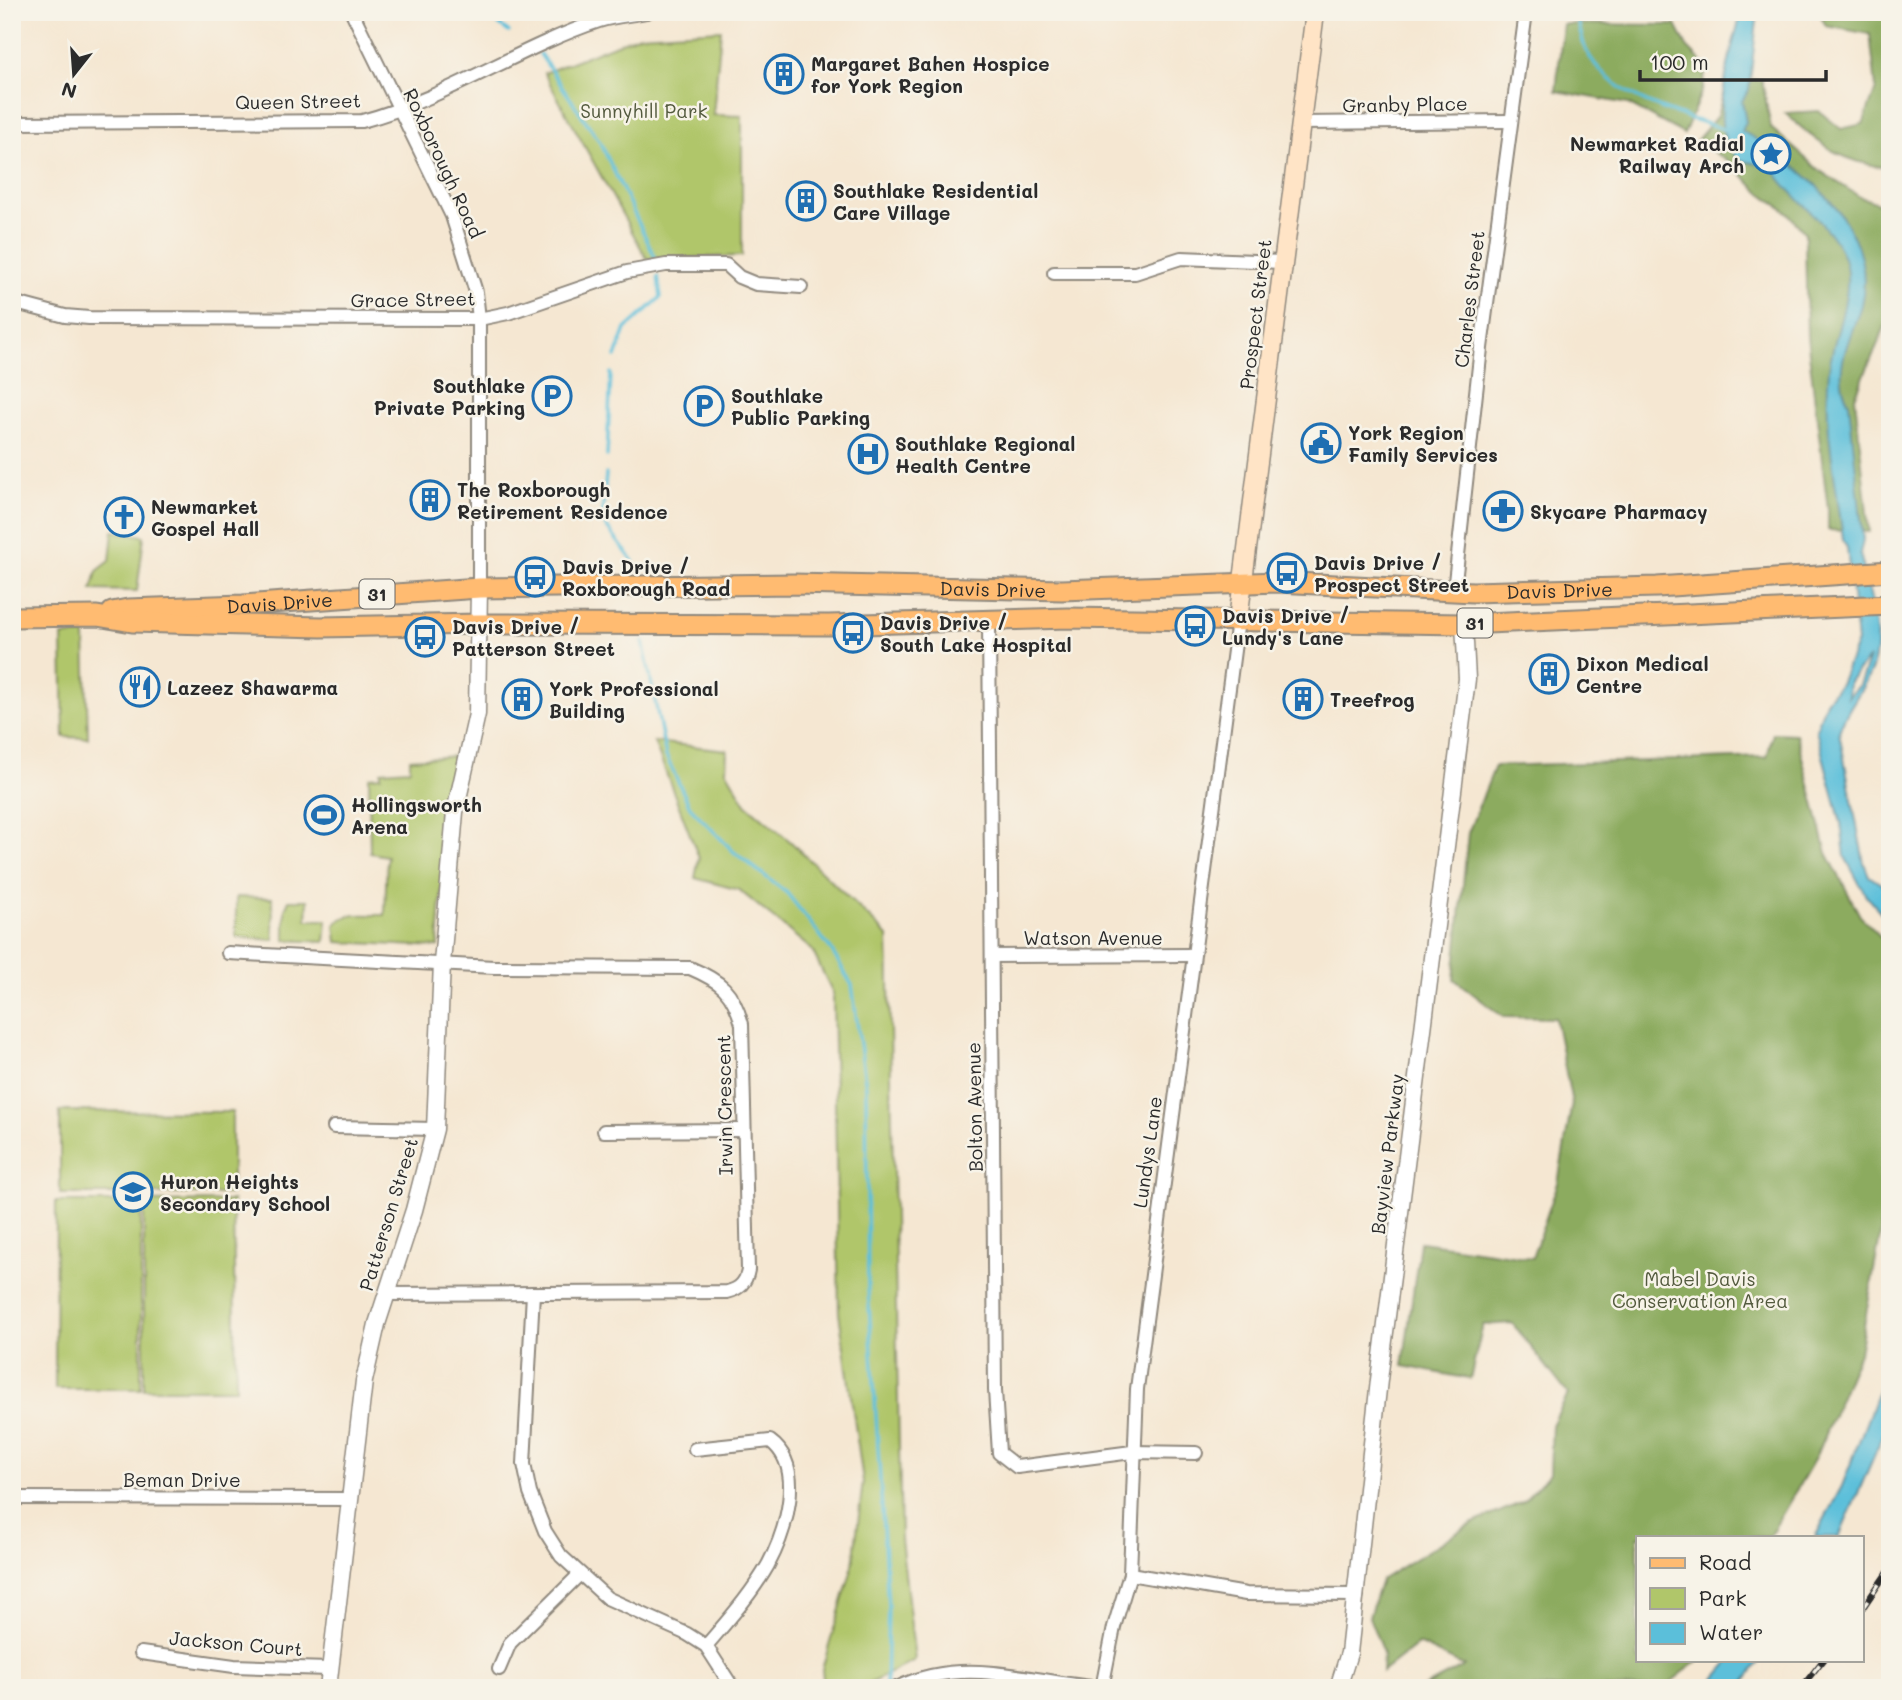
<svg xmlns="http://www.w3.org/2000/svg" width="1902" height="1700" viewBox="0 0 1902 1700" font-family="Mali,sans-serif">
<rect width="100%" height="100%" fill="#f7f3e8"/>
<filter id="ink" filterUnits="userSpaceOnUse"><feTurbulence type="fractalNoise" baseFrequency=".0143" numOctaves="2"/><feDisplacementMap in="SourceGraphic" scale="14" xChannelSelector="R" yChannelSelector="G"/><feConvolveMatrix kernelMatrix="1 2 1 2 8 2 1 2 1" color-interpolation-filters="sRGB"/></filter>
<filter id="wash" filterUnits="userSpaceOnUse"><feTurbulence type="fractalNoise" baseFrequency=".00686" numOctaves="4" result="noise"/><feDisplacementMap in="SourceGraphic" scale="28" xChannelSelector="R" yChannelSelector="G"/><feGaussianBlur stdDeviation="1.57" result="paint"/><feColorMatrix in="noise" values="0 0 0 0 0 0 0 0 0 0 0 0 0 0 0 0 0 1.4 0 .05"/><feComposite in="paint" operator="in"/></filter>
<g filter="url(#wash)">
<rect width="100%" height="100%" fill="#f5e7d2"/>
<g fill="#b0c66a" stroke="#6e784a" stroke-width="2">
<path d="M 721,30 L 713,115 L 742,116 L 742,256 L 647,259 L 544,73 L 639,35 Z"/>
<path d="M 113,531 L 144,536 L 137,591 L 92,590 L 97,571 L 110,561 Z"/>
<path d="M 85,635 L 88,738 L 64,737 L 62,636 Z"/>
<path d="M 654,742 L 727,750 L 726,770 L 746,804 L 791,842 L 888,936 L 901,1539 L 915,1660 L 861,1688 L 824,1688 L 822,1669 L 853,1565 L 863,1481 L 839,1313 L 833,993 L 812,950 L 739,890 L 695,878 L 699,858 Z"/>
<path d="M 458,756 L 447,800 L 438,947 L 337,942 L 335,925 C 346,910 368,916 385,915 L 387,856 L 370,853 L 369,777 L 381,776 L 381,771 L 410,769 L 410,759 Z"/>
<path d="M 236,897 L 272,898 L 274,940 L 236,937 Z"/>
<path d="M 289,900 L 308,900 L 307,920 L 327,920 L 325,942 L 285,940 L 285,909 Z"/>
<path d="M 60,1111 L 232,1112 L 232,1194 L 60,1194 Z"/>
<path d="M 233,1201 L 236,1389 L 144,1389 L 144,1202 Z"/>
<path d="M 56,1202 L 141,1202 L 141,1389 L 55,1389 Z"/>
</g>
<g fill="#8cab5e" stroke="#5c6b44" stroke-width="2">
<path d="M 1819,12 L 1890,12 L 1890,168 C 1842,163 1820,145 1785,113 L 1819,111 L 1841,129 L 1863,124 L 1876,88 L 1870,34 L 1826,26 Z"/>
<path d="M 1563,24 L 1676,25 L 1687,47 L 1706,66 L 1703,88 L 1684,134 L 1628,104 L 1556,91 Z"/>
<path d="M 1727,80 L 1762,80 L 1771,128 L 1819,170 L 1860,197 L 1890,207 L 1890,315 L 1855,397 L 1869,532 L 1828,530 L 1828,510 L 1807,336 L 1805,233 L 1787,212 L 1757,190 L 1734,166 L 1697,140 L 1717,116 Z"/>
<path d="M 1773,733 L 1796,734 L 1827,853 L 1860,916 L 1890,946 L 1890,1161 L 1880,1237 L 1859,1353 L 1815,1458 L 1769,1537 L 1638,1537 L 1638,1660 L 1699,1660 L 1663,1688 L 1423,1688 L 1464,1666 L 1418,1644 L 1382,1672 L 1383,1653 L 1369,1617 L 1381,1580 L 1471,1524 L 1523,1502 L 1550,1473 L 1552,1425 L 1568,1394 L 1512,1323 L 1483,1325 L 1470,1379 L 1403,1366 L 1420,1242 L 1532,1258 L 1558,1183 L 1572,1103 L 1555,1018 L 1503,1017 L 1454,979 L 1468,833 L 1495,766 L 1767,757 Z"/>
</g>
<g fill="#5bbfda" stroke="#437582" stroke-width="2" fill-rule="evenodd">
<path d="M 1742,12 L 1758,12 L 1749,90 L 1742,101 L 1746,122 L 1742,131 C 1801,164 1880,228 1861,305 C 1852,337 1830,370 1849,403 L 1863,540 L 1860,553 C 1867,587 1884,631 1873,665 C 1866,689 1846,707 1839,732 L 1864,863 L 1869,876 L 1890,890 L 1890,923 L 1865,894 L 1845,857 L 1841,823 L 1816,730 L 1826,701 L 1840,684 L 1857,642 L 1847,548 L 1843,540 C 1837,484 1823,427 1829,370 C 1833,333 1860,284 1840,249 C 1823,217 1790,198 1772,167 L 1738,160 C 1734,153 1727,144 1724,136 C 1716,105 1732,43 1742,12 ZM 1869,658 L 1859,685 L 1848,697 L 1849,681 Z"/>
<path d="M 1890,1360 L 1890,1419 L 1839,1537 L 1815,1537 L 1842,1486 Z"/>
<path d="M 1731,1660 L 1761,1660 L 1740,1688 L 1707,1688 Z"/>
</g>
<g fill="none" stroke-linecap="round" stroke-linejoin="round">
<g stroke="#5bbfda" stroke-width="3.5">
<path d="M 492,12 L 496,22 L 509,32"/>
<path d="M 1576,12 C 1579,24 1581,39 1586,50 C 1612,100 1676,113 1726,130"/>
<path d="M 540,54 L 600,142 L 655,257"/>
<path d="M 616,357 L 626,329 L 661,297 L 658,277"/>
<path d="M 607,456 L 611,373"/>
<path d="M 606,474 L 602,521 L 633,561"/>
<path d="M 643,641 L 666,756 L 690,807 L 734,852 L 787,893 L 830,948 L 852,985 L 866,1088 L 868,1289 L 888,1605 L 886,1688"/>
</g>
</g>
</g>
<g filter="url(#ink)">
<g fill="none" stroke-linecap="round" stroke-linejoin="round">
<g stroke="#90897e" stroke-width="16">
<g id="minor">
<path d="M 352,12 L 452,216 L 476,292 L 479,319 L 479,588"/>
<path d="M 12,123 L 362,121 C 445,99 518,48 599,21 C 614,16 632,15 647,12"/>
<path d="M 1300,123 L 1510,121"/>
<path d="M 1054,273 L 1135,273 L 1181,258 L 1283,262"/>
<path d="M 12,302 L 65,316 L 89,318 L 479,319 L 508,313 L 627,272 L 666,265 L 726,265 L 739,277 L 756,284 L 801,287"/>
<path d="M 1454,591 L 1481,348 L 1526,12"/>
<path d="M 989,621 L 995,1390 L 999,1453 L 1017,1467 L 1132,1452 L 1196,1453"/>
<path d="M 228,953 L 494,967 L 690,968 C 721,981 733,991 742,1024 L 748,1270 C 746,1282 740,1289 727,1292 L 387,1294"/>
<path d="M 992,956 L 1193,955"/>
<path d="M 334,1127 L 435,1129"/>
<path d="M 604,1131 L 744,1130"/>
<path d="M 533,1293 L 524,1464 L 530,1493 L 545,1531 L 561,1556 L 607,1598 L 687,1634 L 706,1646 L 733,1688"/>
<path d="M 695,1449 L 770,1441 C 806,1467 786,1531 768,1565 C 751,1595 728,1620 706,1646"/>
<path d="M 12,1498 L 351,1499"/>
<path d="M 1130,1574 L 1246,1594 L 1357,1595"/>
<path d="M 141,1653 L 234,1666 L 329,1669"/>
<path d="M 499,1669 L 510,1643 L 580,1574"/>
<path d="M 897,1688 C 964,1654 1033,1683 1102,1688"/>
<path d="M 1102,1688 L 1114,1627 L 1130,1574 L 1137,1389 L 1238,620"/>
</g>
</g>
<g stroke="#90897e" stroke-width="19">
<g id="tertiary">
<path d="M 328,1688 L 364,1381 L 377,1324 L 414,1210 L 435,1129 L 442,963 L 455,812 L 477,714 L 479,588"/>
<path d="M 1338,1688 L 1349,1653 L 1379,1380 L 1467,679 L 1464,624"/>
</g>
</g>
<g stroke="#90897e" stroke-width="21">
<path id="secondary" d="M 1238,620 L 1315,12"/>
</g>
<g stroke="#90897e" stroke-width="23">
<g id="primary">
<path id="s1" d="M 112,612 L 128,609 L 243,605 L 479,588 L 794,584 L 1062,590 L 1277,582 L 1473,592 L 1657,587 L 1890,571"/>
<path d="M 12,617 L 97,616 L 132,622 L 321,627 L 480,624 L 829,625 L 1068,618 L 1464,624 L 1890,605"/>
</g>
</g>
<use href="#minor" stroke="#fff" stroke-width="12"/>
<use href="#tertiary" stroke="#fff" stroke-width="16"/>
<use href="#secondary" stroke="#ffe4c6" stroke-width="18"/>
<use href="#primary" stroke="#ffbb71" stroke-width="19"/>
<g stroke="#2b2b2b" stroke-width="6">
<g id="rail">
<path d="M 1862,1609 L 1890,1568"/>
<path d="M 1801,1688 L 1823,1660"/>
</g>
</g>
<use href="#rail" stroke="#f7f3e8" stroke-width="3.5" stroke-dasharray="10" stroke-linecap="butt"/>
</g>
</g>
<defs>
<g id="building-ring" transform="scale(2.0125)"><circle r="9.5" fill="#f7f3e8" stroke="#1f6fb2" stroke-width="1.5"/><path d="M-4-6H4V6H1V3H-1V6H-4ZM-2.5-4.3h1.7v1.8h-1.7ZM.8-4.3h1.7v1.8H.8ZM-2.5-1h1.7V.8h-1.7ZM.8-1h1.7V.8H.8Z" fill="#1f6fb2"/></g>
<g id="sight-ring" transform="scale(2.0125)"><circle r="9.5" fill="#f7f3e8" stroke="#1f6fb2" stroke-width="1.5"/><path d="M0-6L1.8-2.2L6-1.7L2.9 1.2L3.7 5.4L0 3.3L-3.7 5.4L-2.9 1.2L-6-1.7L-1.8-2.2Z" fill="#1f6fb2"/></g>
<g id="parking-ring" transform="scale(2.0125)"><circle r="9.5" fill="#f7f3e8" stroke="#1f6fb2" stroke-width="1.5"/><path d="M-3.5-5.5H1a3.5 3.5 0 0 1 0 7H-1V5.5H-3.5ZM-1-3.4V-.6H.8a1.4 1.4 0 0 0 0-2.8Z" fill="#1f6fb2"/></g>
<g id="civic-ring" transform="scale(2.0125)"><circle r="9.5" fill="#f7f3e8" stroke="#1f6fb2" stroke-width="1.5"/><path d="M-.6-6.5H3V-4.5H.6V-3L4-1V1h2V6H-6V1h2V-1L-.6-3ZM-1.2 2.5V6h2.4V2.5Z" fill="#1f6fb2"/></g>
<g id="hospital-ring" transform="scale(2.0125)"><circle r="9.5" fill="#f7f3e8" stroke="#1f6fb2" stroke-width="1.5"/><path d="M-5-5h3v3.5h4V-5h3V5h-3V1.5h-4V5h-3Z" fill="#1f6fb2"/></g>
<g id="pharmacy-ring" transform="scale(2.0125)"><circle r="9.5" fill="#f7f3e8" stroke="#1f6fb2" stroke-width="1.5"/><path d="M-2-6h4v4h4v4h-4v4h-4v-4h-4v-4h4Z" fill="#1f6fb2"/></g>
<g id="church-ring" transform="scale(2.0125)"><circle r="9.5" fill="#f7f3e8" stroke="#1f6fb2" stroke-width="1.5"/><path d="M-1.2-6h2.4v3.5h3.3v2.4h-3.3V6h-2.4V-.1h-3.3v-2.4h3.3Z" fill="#1f6fb2"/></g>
<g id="bus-ring" transform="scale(2.0125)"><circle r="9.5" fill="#f7f3e8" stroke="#1f6fb2" stroke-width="1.5"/><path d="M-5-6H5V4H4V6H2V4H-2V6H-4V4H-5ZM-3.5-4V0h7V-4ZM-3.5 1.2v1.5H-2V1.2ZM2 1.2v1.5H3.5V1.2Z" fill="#1f6fb2"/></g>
<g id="restaurant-ring" transform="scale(2.0125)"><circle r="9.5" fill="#f7f3e8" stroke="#1f6fb2" stroke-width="1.5"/><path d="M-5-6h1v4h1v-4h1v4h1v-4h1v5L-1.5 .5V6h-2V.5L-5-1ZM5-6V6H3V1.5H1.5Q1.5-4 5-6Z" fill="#1f6fb2"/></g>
<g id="stadium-ring" transform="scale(2.0125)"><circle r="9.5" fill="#f7f3e8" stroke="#1f6fb2" stroke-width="1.5"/><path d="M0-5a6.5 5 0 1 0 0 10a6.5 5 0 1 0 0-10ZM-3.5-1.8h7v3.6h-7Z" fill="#1f6fb2"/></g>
<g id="school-ring" transform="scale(2.0125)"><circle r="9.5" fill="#f7f3e8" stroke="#1f6fb2" stroke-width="1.5"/><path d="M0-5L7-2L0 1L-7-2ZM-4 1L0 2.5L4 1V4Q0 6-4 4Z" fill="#1f6fb2"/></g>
</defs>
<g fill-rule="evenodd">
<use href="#building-ring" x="784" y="74"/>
<use href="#sight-ring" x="1771" y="154"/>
<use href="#building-ring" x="806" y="201"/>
<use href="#parking-ring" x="552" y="396"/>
<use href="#parking-ring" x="704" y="406"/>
<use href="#civic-ring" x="1321" y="443"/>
<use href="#hospital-ring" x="868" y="454"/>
<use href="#building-ring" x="430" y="500"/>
<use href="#pharmacy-ring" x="1503" y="511"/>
<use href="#church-ring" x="124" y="517"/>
<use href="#bus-ring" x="1287" y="573"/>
<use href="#bus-ring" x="535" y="577"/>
<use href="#bus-ring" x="1195" y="626"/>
<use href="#bus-ring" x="853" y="633"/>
<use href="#bus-ring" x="425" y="637"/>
<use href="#building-ring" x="1549" y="674"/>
<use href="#restaurant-ring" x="140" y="687"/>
<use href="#building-ring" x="522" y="699"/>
<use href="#building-ring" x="1303" y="699"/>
<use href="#stadium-ring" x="324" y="815"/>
<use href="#school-ring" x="133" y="1192"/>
</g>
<g text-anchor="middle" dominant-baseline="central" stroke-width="5" stroke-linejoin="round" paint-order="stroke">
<g fill="#f7f3e8" stroke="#686764" stroke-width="2">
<rect x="359.5" y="579.5" width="35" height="29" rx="5"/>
<rect x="1457.5" y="608.5" width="35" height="29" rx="5"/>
</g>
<g font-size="18" font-weight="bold" fill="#2b2b2b">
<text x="377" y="594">31</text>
<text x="1475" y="623">31</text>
</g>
<g font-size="19" font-weight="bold" fill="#2b2b2b" stroke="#f7f3e8" text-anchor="start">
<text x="811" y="63">Margaret Bahen Hospice<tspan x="811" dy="22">for York Region</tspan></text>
<text x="1744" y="143" text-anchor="end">Newmarket Radial<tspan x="1744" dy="22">Railway Arch</tspan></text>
<text x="833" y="190">Southlake Residential<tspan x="833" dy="22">Care Village</tspan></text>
<text x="525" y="385" text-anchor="end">Southlake<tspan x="525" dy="22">Private Parking</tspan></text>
<text x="731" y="395">Southlake<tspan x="731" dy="22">Public Parking</tspan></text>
<text x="1348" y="432">York Region<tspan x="1348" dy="22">Family Services</tspan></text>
<text x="895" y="443">Southlake Regional<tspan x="895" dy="22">Health Centre</tspan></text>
<text x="457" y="489">The Roxborough<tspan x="457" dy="22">Retirement Residence</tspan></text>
<text x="151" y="506">Newmarket<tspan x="151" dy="22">Gospel Hall</tspan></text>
<text x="1530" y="511">Skycare Pharmacy</text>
<text x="1314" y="562">Davis Drive /<tspan x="1314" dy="22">Prospect Street</tspan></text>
<text x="562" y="566">Davis Drive /<tspan x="562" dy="22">Roxborough Road</tspan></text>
<text x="1222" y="615">Davis Drive /<tspan x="1222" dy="22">Lundy's Lane</tspan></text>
<text x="880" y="622">Davis Drive /<tspan x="880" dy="22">South Lake Hospital</tspan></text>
<text x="452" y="626">Davis Drive /<tspan x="452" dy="22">Patterson Street</tspan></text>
<text x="1576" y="663">Dixon Medical<tspan x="1576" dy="22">Centre</tspan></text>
<text x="167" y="687">Lazeez Shawarma</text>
<text x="549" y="688">York Professional<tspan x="549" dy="22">Building</tspan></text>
<text x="1330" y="699">Treefrog</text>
<text x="351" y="804">Hollingsworth<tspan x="351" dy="22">Arena</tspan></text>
<text x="160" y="1181">Huron Heights<tspan x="160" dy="22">Secondary School</tspan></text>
</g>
<g font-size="19" fill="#2b2b2b" stroke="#f7f3e8">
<text transform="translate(298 101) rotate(-1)">Queen Street</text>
<text transform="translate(1405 104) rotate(-1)">Granby Place</text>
<text transform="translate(444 163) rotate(65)">Roxborough Road</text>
<text transform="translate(413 299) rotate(-1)">Grace Street</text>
<text transform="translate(1469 299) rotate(-83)">Charles Street</text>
<text transform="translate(1255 314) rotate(-83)">Prospect Street</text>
<text stroke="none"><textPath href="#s1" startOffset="882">Davis Drive</textPath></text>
<text stroke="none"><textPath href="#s1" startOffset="1449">Davis Drive</textPath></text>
<text stroke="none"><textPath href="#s1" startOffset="168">Davis Drive</textPath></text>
<text x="1093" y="937">Watson Avenue</text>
<text transform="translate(724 1105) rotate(-91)">Irwin Crescent</text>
<text transform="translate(974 1107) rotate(-91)">Bolton Avenue</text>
<text transform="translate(1147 1152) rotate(-82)">Lundys Lane</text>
<text transform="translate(1387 1154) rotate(-83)">Bayview Parkway</text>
<text transform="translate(388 1214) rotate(-73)">Patterson Street</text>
<text x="182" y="1479">Beman Drive</text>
<text transform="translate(236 1643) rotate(5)">Jackson Court</text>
</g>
<g font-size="19" fill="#535a3e" stroke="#f7f3e8">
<text x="644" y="110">Sunnyhill Park</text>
<text x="1700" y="1278">Mabel Davis<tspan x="1700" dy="22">Conservation Area</tspan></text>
</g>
</g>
<rect width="1902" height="1700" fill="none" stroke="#f7f3e8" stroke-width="42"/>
<rect x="1636" y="1536" width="228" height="126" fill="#f7f3e8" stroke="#a5a39c" stroke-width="2"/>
<rect x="1650" y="1558" width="35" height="10" fill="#ffbb71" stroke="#a5a39c" stroke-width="2"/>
<text x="1699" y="1570" font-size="21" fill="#2b2b2b">Road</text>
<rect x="1650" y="1588" width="35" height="21" fill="#b0c66a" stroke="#a5a39c" stroke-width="2"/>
<text x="1699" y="1606" font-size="21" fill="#2b2b2b">Park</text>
<rect x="1650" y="1623" width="35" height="21" fill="#5bbfda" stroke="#a5a39c" stroke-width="2"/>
<text x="1699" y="1640" font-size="21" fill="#2b2b2b">Water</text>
<g transform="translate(74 74) rotate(197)" stroke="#f7f3e8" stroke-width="5" paint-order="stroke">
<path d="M0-5L12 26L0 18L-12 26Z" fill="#2b2b2b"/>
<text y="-10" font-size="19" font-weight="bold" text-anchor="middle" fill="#2b2b2b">N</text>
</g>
<path d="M1640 70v10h186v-10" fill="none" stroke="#2b2b2b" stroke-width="3.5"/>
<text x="1650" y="70" font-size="21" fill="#2b2b2b" stroke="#f7f3e8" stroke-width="5" paint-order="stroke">100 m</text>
</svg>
